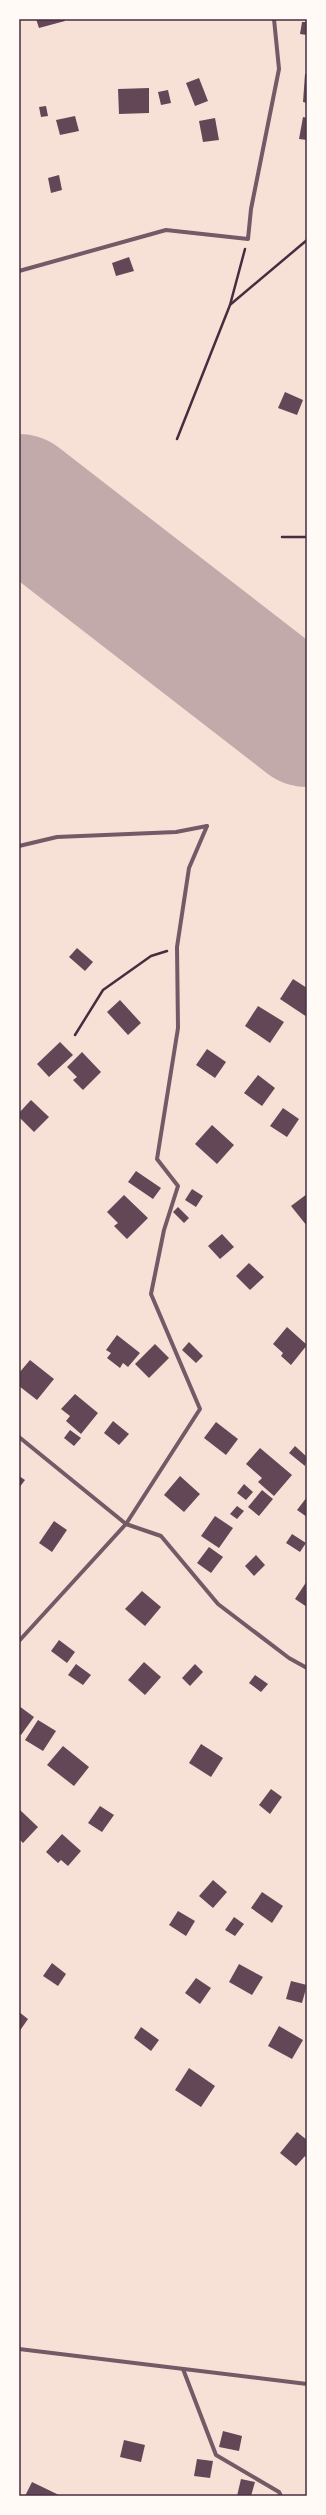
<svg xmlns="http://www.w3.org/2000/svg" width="326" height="2515" viewBox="0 0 326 2515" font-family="Commissioner,sans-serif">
<rect width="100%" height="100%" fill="#f7e1d7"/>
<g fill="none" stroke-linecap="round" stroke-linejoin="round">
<path stroke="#c3aaaa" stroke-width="130" d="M 19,499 L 307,722"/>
</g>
<g fill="#644757">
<path d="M 36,19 L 64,19 L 65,21 L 39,28 Z"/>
<path d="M 302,22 L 307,22 L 307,35 L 300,34 Z"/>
<path d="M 305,74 L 307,74 L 307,103 L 303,102 Z"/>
<path d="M 199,78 L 208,101 L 195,106 L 186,83 Z"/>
<path d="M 149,88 L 149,113 L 119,114 L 118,89 Z"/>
<path d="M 168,90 L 171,103 L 161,105 L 158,92 Z"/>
<path d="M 46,106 L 48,116 L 41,117 L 39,107 Z"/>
<path d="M 75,116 L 79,131 L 60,135 L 56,120 Z"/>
<path d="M 303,117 L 307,118 L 307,140 L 299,139 Z"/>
<path d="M 215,118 L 219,140 L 203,142 L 199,121 Z"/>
<path d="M 59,175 L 62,190 L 51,193 L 48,178 Z"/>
<path d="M 129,257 L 134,271 L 116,276 L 112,263 Z"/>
<path d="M 285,392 L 303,400 L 297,415 L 278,408 Z"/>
<path d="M 77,948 L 93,962 L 85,971 L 69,957 Z"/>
<path d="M 293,979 L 307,988 L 307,1017 L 280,999 Z"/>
<path d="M 120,1000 L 141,1023 L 128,1035 L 107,1012 Z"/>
<path d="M 258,1006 L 284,1022 L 270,1043 L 245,1026 Z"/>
<path d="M 60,1042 L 73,1055 L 49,1077 L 37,1064 Z"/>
<path d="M 207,1049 L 226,1062 L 215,1078 L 196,1065 Z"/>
<path d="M 82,1052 L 101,1072 L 83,1090 L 73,1080 L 77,1077 L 67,1067 Z"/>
<path d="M 258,1075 L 275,1088 L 262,1106 L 244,1093 Z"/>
<path d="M 31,1100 L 49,1117 L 34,1132 L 19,1117 L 19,1113 Z"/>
<path d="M 283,1108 L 299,1119 L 287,1137 L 270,1126 Z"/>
<path d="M 212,1125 L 234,1145 L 217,1164 L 195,1144 Z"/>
<path d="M 136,1171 L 161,1188 L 153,1199 L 128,1182 Z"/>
<path d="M 192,1189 L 203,1196 L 196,1207 L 185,1200 Z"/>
<path d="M 307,1194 L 307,1226 L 291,1206 Z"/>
<path d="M 124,1195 L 148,1218 L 127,1239 L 114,1226 L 118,1223 L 107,1212 Z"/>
<path d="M 178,1207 L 189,1218 L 184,1223 L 173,1212 Z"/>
<path d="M 222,1234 L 234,1247 L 220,1259 L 208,1246 Z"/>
<path d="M 249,1263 L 264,1277 L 250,1290 L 236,1276 Z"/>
<path d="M 287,1327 L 307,1345 L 291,1365 L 281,1356 L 283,1353 L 273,1344 Z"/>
<path d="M 117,1335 L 140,1353 L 128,1367 L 123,1363 L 120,1368 L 107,1358 L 111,1353 L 106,1350 Z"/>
<path d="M 189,1342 L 203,1356 L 196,1363 L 182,1350 Z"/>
<path d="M 155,1344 L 169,1358 L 149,1378 L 135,1364 Z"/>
<path d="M 30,1360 L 54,1379 L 37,1400 L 19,1386 L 19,1373 Z"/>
<path d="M 75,1394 L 98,1413 L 81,1434 L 66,1421 L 70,1416 L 61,1409 Z"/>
<path d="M 113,1421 L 129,1434 L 119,1445 L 104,1433 Z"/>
<path d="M 216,1422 L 238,1439 L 226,1455 L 204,1438 Z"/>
<path d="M 70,1430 L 81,1438 L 74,1446 L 64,1438 Z"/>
<path d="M 295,1446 L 307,1457 L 305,1466 L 289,1453 Z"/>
<path d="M 260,1448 L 292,1475 L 274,1496 L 258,1482 L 262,1478 L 246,1464 Z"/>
<path d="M 19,1476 L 25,1480 L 19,1488 Z"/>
<path d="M 180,1476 L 200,1494 L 184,1512 L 164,1495 Z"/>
<path d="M 244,1484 L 253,1492 L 246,1500 L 237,1493 Z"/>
<path d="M 262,1490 L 273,1499 L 259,1516 L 248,1507 Z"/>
<path d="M 307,1497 L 307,1517 L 297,1510 Z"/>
<path d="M 237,1506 L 244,1511 L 237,1519 L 230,1514 Z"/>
<path d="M 215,1516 L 233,1528 L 219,1548 L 201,1536 Z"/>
<path d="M 54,1521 L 67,1530 L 52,1552 L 39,1543 Z"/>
<path d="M 292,1534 L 306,1543 L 300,1552 L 286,1543 Z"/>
<path d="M 209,1547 L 223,1557 L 211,1573 L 197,1563 Z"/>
<path d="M 256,1555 L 265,1565 L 254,1576 L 245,1566 Z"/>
<path d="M 307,1581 L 307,1607 L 295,1599 Z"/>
<path d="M 142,1591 L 161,1607 L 145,1626 L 125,1609 Z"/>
<path d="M 59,1640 L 75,1652 L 67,1663 L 51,1651 Z"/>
<path d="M 144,1662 L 161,1677 L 145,1695 L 128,1680 Z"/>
<path d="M 76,1664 L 91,1675 L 83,1685 L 68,1675 Z"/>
<path d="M 195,1664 L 203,1672 L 190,1686 L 182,1678 Z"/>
<path d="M 255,1675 L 268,1684 L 261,1692 L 249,1683 Z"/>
<path d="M 19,1706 L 34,1717 L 21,1735 L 19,1733 Z"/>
<path d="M 38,1720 L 56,1731 L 43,1751 L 25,1740 Z"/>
<path d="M 201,1744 L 223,1758 L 211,1777 L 189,1763 Z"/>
<path d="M 63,1746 L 89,1767 L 74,1786 L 47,1765 Z"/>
<path d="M 271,1789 L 282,1797 L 270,1814 L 259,1805 Z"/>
<path d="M 100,1806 L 114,1815 L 102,1832 L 88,1823 Z"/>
<path d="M 20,1810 L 38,1827 L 23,1843 L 19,1839 Z"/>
<path d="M 62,1834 L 81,1851 L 68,1866 L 61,1860 L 58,1863 L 46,1852 Z"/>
<path d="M 213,1880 L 227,1892 L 213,1908 L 199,1896 Z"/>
<path d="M 262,1892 L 283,1906 L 272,1923 L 251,1908 Z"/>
<path d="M 178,1911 L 195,1921 L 186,1936 L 169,1925 Z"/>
<path d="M 234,1917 L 244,1924 L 235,1936 L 225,1930 Z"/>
<path d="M 52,1963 L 66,1974 L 58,1986 L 43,1976 Z"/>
<path d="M 239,1964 L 263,1977 L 252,1995 L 229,1982 Z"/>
<path d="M 196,1978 L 211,1988 L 200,2004 L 185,1993 Z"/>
<path d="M 291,1981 L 307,1985 L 302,2003 L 286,1999 Z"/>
<path d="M 19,2012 L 28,2019 L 19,2032 Z"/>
<path d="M 279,2026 L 303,2040 L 292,2059 L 268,2046 Z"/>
<path d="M 141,2027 L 159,2040 L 151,2051 L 134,2038 Z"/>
<path d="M 189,2068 L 215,2086 L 201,2107 L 175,2090 Z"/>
<path d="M 297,2132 L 307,2140 L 307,2158 L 305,2156 L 296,2166 L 280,2153 Z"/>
<path d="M 223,2431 L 242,2436 L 239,2451 L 219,2447 Z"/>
<path d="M 124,2440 L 145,2445 L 141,2462 L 120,2457 Z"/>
<path d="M 197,2459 L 213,2461 L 210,2478 L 194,2476 Z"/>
<path d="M 241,2479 L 255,2482 L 251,2496 L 237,2496 Z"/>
<path d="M 32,2482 L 61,2496 L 25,2496 Z"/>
</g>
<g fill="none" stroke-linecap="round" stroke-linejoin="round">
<g stroke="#4a2c40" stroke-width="2.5">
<path d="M 231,304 L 307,240"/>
<path d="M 177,439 L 230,305 L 245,249"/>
<path d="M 282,537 L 307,537"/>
<path d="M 75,1035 L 103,990 L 151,956 L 167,951"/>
</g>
<g stroke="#755966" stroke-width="4">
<path d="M 19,271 L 166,230 L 248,239 L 251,209 L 279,69 L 274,19"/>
<path d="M 19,846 L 57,837 L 176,832 L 207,826"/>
<path d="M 19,1437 L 126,1524 L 161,1536 L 218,1604 L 289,1658 L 307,1668"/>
<path d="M 19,1641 L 126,1524 L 200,1409 L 151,1294 L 164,1230 L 178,1186 L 157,1159 L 178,1028 L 177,947 L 189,868 L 207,826"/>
<path d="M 19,2349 L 307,2384"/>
<path d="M 183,2369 L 216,2455 L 279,2492 L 281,2496"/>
</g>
</g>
<rect width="326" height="2515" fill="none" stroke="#fffaf5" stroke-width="40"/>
<rect x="20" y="20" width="286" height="2475" fill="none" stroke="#4a2c40" stroke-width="1.5"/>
</svg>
